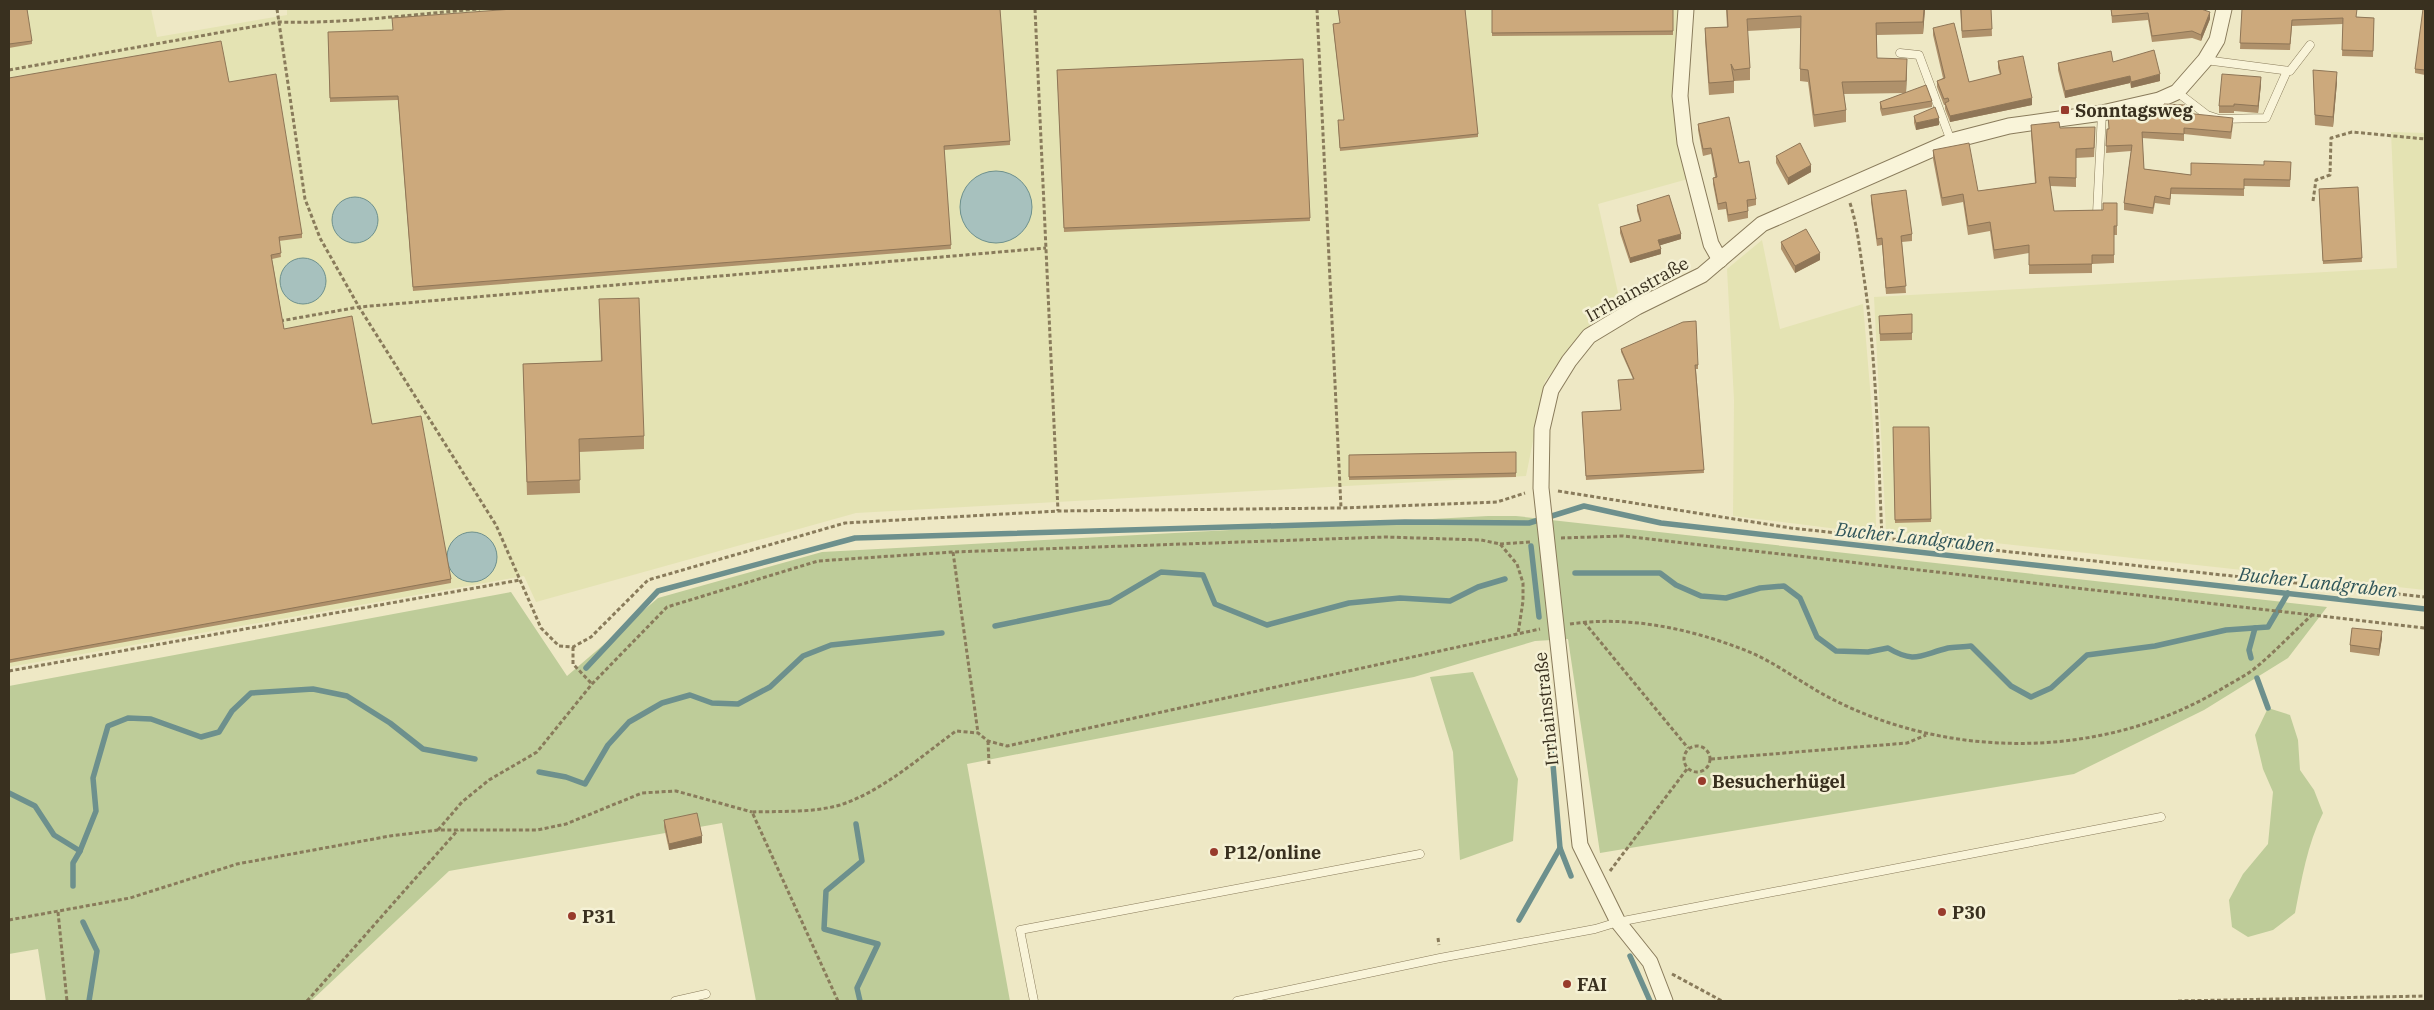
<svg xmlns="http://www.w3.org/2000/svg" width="2434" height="1010" viewBox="0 0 2434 1010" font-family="'IBM Plex Serif',serif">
<rect width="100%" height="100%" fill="#eee8c5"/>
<g fill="#e4e3b3">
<path d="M 9,9 L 151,9 L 157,37 L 287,15 L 287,9 L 1690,9 L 1674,104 L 1688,179 L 1598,204 L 1621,306 L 1594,321 L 1545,381 L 1526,476 L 856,513 L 536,602 L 524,576 L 9,667 Z"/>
<path d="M 2391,132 L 2425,133 L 2425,590 L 1886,531 L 1874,297 L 2397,268 Z"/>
<path d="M 1762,240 L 1780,329 L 1863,304 L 1873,424 L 1876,526 L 1870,533 L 1733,516 L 1734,400 L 1727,269 Z"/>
</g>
<g fill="#becc99">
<path d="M 1488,516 L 1516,516 L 2327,607 L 2288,658 L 2204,710 L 2074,774 L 1600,853 L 1568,639 L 1535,641 L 1414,677 L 967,764 L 1010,1001 L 756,1001 L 722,823 L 449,871 L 311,1001 L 46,1001 L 38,949 L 9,954 L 9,686 L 511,592 L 567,676 L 658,598 L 822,552 Z"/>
<path d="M 1473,672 L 1518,779 L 1513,841 L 1460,860 L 1453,752 L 1430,677 Z"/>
<path d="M 2268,708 L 2290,715 L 2298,740 L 2300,770 L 2314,790 L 2323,813 C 2307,845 2302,878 2295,913 L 2273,930 L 2248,937 L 2232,927 L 2229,900 L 2243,874 L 2268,844 L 2273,792 L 2263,769 L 2255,735 Z"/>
</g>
<g fill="#a7c1be" stroke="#6d908d">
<circle cx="996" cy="207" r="36"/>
<circle cx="355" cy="220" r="23"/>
<circle cx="303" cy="281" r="23"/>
<circle cx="472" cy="557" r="25"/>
</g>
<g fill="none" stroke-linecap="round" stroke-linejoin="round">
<g stroke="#6d908d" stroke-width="5.5">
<path d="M 1531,546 L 1539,617"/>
<path d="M 1575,573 L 1660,573 L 1676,585 L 1701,596 L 1726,598 L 1760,588 L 1784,586 L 1800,598 L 1817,637 L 1836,651 L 1868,652 L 1888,648 C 1915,664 1920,655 1948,648 C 1955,647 1964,647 1971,646 L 2011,686 L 2031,697 L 2051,688 L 2087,655 L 2155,646 L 2226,630 L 2268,627 L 2288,593"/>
<path d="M 995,626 L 1110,602 L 1161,572 L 1203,575 L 1215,604 L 1267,625 L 1349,603 L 1400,598 L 1450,601 L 1478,587 L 1505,579"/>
<path d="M 2251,658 L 2249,650 L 2255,628"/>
<path d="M 586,668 L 658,591 L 855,538 L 1405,522 L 1529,523 L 1584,506 L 1661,523 L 2425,609"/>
<path d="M 2257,678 L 2268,708"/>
<path d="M 539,772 L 566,777 L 585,784 L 608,745 L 629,722 L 662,703 L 690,695 L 712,703 L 738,704 L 770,687 L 803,656 L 831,645 L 942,633"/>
<path d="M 9,793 L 35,806 L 54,835 L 80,851 L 96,811 L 93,778 L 108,726 L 128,718 L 151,719 L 201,737 L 219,732 L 232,711 L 251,693 L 313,689 L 347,696 L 390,723 L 423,749 L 475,759"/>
<path d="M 856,824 L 862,861 L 826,891 L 824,929 L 878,944 L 857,988 L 860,1001"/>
<path d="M 1560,848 L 1571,876"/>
<path d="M 73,886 L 73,863 L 80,851"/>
<path d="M 1519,920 L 1560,848 L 1544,657"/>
<path d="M 83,922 L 97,951 L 89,1001"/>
<path d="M 1630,956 L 1650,1001"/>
</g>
<g stroke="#897b5b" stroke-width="9">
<g id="lane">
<path d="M 1900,53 L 1919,55 L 1951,141"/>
<path d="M 2205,60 L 2290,71 L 2310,45"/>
<path d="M 2177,92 L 2207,115 L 2219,119 L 2266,118 L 2287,71"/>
<path d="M 2097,213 L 2102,113"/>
<path d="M 675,1001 L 706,994"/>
<path d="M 1034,1001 L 1020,930 L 1420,854"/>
<path d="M 1237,1001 L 1440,958 L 1595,929 L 1618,922 L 2161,817"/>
</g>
</g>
<g stroke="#897b5b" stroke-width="17">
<g id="street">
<path d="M 1686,9 L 1680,96 L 1685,143 L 1711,244 L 1720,260"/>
<path d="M 1665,1001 L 1650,962 L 1618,922 L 1580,845 L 1541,488 L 1542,429 L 1551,390 L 1569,361 L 1589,336 L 1637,307 L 1702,275 L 1762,224 L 1951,141 L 2009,126 L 2102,113 L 2159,100 L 2177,92 L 2205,60 L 2217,40 L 2224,9"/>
</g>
</g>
<g stroke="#897b5b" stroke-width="3" stroke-dasharray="4 2.5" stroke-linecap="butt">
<path d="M 277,9 L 305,199 L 320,238 L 359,307 L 496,525 L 541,628 L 559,646 L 573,647 L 591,637 L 648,580 L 845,523 L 1058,511 L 1341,508 L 1497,502 L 1525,493"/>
<path d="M 1035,9 L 1058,511"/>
<path d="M 1317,9 L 1341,508"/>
<path d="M 9,70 L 279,22 C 347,24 412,14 480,9"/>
<path d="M 2313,201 L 2316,180 L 2330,175 L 2331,138 L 2352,132 L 2425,139"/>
<path d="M 1850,203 C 1858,228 1860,253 1864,278 C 1877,364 1878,451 1882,538"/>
<path d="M 280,321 L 359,307 L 1046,248"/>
<path d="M 1558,491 L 1791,528 L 2425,597"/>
<path d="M 1561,538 L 1623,536 L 2425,628"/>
<path d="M 1500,544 L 1530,542"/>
<path d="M 953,552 L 978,733"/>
<path d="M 1584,622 L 1688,748"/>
<path d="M 1570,624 C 1631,615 1696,630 1752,653 C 1781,666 1807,687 1836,701 C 1956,761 2108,758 2223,688 C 2233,682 2245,676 2254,669 C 2275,652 2293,632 2313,614"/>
<path d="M 573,647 L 573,664 L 592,684"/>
<path d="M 9,671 L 520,580"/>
<path d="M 988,741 L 989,764"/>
<circle cx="1697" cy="759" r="13"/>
<path d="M 1711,759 L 1907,743 L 1926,735"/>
<path d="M 438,830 L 462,802 L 489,780 L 537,752 L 592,684 L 667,607 L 818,561 L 953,552 L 1385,537 L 1481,540 L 1500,544 L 1517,564 L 1523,583 L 1523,601 L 1518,634"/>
<path d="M 1610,871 L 1687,769"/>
<path d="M 58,912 L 67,1001"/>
<path d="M 9,920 L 130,898 L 237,864 L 390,836 L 438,830 L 537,830 L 566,824 L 642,793 L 676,791 L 752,812"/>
<path d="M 1438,938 L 1439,945"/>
<path d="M 1672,974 L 1722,1001"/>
<path d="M 307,1001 L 458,830"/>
<path d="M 838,1001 L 752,812 C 780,811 812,813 840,805 C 883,791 920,757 956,731 L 978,733 L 988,741 L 1007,746 L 1540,629"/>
<path d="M 2178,1001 L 2425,996"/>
</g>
<use href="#lane" stroke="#f9f4d9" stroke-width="8"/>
<use href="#street" stroke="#f9f4d9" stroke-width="15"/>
</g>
<g fill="#af916b">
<path d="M 9,9 L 32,41 L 32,44 L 9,48 Z"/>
<path d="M 1492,9 L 1673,9 L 1673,35 L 1492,36 Z"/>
<path d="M 1726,9 L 1925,9 L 1923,34 L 1877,35 L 1877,58 L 1907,71 L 1906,92 L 1932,101 L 1932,107 L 1882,116 L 1880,109 L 1880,102 L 1905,93 L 1844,94 L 1846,110 L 1846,122 L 1814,127 L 1808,82 L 1800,81 L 1800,28 L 1747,31 L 1750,68 L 1750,80 L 1734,81 L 1734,93 L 1709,95 L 1705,40 L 1705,28 L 1727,27 Z"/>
<path d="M 1960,9 L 1991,9 L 1992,36 L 1962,38 Z"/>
<path d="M 2111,9 L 2201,9 L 2210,19 L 2201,41 L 2192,38 L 2152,42 L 2148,20 L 2112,23 Z"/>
<path d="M 2242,9 L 2374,18 L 2373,57 L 2342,56 L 2343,24 L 2292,26 L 2290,50 L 2240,49 Z"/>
<path d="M 2425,9 L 2425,75 L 2415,73 L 2415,69 Z"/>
<path d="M 1339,23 L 1478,134 L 1478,137 L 1340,151 L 1338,124 L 1344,120 L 1333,27 L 1333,24 Z"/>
<path d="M 1933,28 L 1969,82 L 2000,75 L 1998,68 L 1998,61 L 2032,105 L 1950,122 L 1945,109 L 1945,105 L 1944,105 L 1937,87 L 1937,81 L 1943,78 L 1933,35 Z"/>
<path d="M 328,32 L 1010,141 L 1010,145 L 944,150 L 951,249 L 413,291 L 398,100 L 330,102 Z"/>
<path d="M 1303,59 L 1310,221 L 1064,232 L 1057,70 Z"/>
<path d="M 2113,62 L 2160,81 L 2131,88 L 2130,83 L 2065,98 L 2058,70 L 2058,63 Z"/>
<path d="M 2313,70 L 2337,82 L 2333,127 L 2315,125 Z"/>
<path d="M 9,78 L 229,82 L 302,234 L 302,238 L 279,241 L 281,257 L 272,259 L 284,329 L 372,424 L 451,579 L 451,583 L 9,663 Z"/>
<path d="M 2261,84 L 2258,113 L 2234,111 L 2234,113 L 2219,113 L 2219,106 Z"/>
<path d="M 2185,113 L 2233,124 L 2231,139 L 2184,134 L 2184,141 L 2142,138 L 2144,169 L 2191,175 L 2291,162 L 2290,187 L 2244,186 L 2244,196 L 2171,194 L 2170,205 L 2155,203 L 2153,214 L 2124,210 L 2124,203 L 2131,151 L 2106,153 L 2107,129 Z"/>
<path d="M 1914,116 L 1939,125 L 1916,130 L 1914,123 Z"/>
<path d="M 1698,124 L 1739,163 L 1756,199 L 1756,205 L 1748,207 L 1748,218 L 1728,222 L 1726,209 L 1718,210 L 1713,184 L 1713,178 L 1715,177 L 1711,154 L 1703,156 L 1698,130 Z"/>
<path d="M 2031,125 L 2060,128 L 2095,136 L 2094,157 L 2076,158 L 2076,187 L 2050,186 L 2054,211 L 2103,210 L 2117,203 L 2117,235 L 2114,235 L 2114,263 L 2092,264 L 2092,273 L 2029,274 L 2029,253 L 1994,259 L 1990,231 L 1968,235 L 1963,202 L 1942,206 L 1933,159 L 1933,150 L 1978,191 L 2035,183 L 2031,134 Z"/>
<path d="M 1776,156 L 1811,172 L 1788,185 L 1776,163 Z"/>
<path d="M 2358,187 L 2362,262 L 2323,264 L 2319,189 Z"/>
<path d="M 1871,195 L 1912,234 L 1912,241 L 1902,242 L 1906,293 L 1886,294 L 1882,245 L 1877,246 L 1871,202 Z"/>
<path d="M 1637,205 L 1681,239 L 1660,245 L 1661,254 L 1630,263 L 1620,233 L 1620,227 L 1640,221 L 1637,211 Z"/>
<path d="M 1781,242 L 1820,260 L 1795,273 L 1781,249 Z"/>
<path d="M 599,299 L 644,436 L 644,449 L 579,452 L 580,493 L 527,495 L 523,364 L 601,361 Z"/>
<path d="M 1912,314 L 1912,340 L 1880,341 L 1879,316 Z"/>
<path d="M 1621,349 L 1698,365 L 1698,369 L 1696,369 L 1704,473 L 1586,480 L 1582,412 L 1620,410 L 1633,379 L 1621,352 Z"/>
<path d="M 1893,427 L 1929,427 L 1931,522 L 1895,523 Z"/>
<path d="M 1516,452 L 1516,477 L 1349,480 L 1349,455 Z"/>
<path d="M 2382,638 L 2379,656 L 2350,652 L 2350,645 Z"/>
<path d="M 664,820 L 702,843 L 669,850 L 664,827 Z"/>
</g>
<g fill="#8f7657">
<path d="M 1924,9 L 1925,9 L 1923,34 L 1923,22 Z"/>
<path d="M 2210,12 L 2210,19 L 2201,41 L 2201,35 Z"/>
<path d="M 1907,59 L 1907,71 L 1906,93 L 1906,81 Z"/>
<path d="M 2337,72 L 2337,82 L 2333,127 L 2333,117 Z"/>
<path d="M 2160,74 L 2160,81 L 2131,88 L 2131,82 Z"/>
<path d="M 2130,76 L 2130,83 L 2065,98 L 2065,91 Z"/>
<path d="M 2261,77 L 2261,84 L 2258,113 L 2258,106 Z"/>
<path d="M 2032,98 L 2032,105 L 1950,122 L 1950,116 Z"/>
<path d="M 1939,118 L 1939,125 L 1916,130 L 1916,123 Z"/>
<path d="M 1811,165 L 1811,172 L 1788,185 L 1788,178 Z"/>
<path d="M 1681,234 L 1681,239 L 1658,246 L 1658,240 Z"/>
<path d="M 1661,249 L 1661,254 L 1630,263 L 1630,258 Z"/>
<path d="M 1820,253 L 1820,260 L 1795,273 L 1795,266 Z"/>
<path d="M 2382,631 L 2382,638 L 2379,656 L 2379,649 Z"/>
<path d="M 702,836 L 702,843 L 669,850 L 669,844 Z"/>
</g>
<g fill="#cca97c" stroke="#8f7657">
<path d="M 9,9 L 27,9 L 32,41 L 9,44 Z"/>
<path d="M 513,9 L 1000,9 L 1010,141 L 944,146 L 951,245 L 413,287 L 398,96 L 330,98 L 328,32 L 393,30 L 392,18 Z"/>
<path d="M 1338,9 L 1465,9 L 1478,134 L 1340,148 L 1338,120 L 1344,120 L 1333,24 L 1340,23 Z"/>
<path d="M 1492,9 L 1673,9 L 1673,31 L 1492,33 Z"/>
<path d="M 1727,9 L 1924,9 L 1923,22 L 1876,23 L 1877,58 L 1907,59 L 1906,81 L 1842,82 L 1846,110 L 1814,115 L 1808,70 L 1800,69 L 1801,16 L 1747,19 L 1750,68 L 1734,70 L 1731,64 L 1734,81 L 1709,83 L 1705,28 L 1728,27 Z"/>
<path d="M 1961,9 L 1991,9 L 1992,29 L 1962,31 Z"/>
<path d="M 2111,9 L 2201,9 L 2210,12 L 2201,35 L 2192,31 L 2152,36 L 2148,13 L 2112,16 Z"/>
<path d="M 2242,9 L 2357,9 L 2356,17 L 2374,18 L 2373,51 L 2342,50 L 2343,18 L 2292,20 L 2290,44 L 2240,43 Z"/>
<path d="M 2423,9 L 2425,9 L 2425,70 L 2415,69 Z"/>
<path d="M 1954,23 L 1969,82 L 2001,74 L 1998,61 L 2023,56 L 2032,98 L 1950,116 L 1945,103 L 1949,101 L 1948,98 L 1944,99 L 1937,81 L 1945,78 L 1933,28 Z"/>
<path d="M 221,41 L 229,82 L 276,74 L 302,234 L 279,237 L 281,253 L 271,255 L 284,329 L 352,316 L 372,424 L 421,416 L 451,579 L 9,660 L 9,78 Z"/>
<path d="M 2154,50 L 2160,74 L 2131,82 L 2130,76 L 2065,91 L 2058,63 L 2111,51 L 2113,62 Z"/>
<path d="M 1303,59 L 1310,218 L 1064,228 L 1057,70 Z"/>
<path d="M 2313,70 L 2337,72 L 2333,117 L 2315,115 Z"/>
<path d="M 2222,74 L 2261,77 L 2258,106 L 2234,104 L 2234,106 L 2219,106 Z"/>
<path d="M 1926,85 L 1932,101 L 1882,109 L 1880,102 Z"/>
<path d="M 2164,104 L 2185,105 L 2185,113 L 2233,118 L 2231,132 L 2184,128 L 2184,134 L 2142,132 L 2144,169 L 2191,175 L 2191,163 L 2264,165 L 2264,161 L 2291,162 L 2290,180 L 2244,179 L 2244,189 L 2171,188 L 2170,199 L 2155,196 L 2153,208 L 2124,203 L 2132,145 L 2106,146 L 2107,129 L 2109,129 L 2108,114 L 2164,111 Z"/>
<path d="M 1935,107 L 1939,118 L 1916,123 L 1914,116 Z"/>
<path d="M 1729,117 L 1739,163 L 1749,161 L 1756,199 L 1747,200 L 1748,211 L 1728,215 L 1726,202 L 1718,204 L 1713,178 L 1717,177 L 1711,148 L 1703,149 L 1698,124 Z"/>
<path d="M 2059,122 L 2060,128 L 2095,127 L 2094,148 L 2076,149 L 2076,178 L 2049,177 L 2054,211 L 2103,210 L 2103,203 L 2117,203 L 2117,226 L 2114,226 L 2114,255 L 2092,255 L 2092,264 L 2029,265 L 2029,245 L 1994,250 L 1990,222 L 1968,226 L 1963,194 L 1942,198 L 1933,150 L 1969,143 L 1978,191 L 2036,183 L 2031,125 Z"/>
<path d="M 1800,143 L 1811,165 L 1788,178 L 1776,156 Z"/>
<path d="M 2358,187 L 2362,258 L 2323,261 L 2319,189 Z"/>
<path d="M 1906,190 L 1912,234 L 1901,236 L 1906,286 L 1886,288 L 1882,238 L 1877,239 L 1871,195 Z"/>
<path d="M 1669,195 L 1681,234 L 1658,240 L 1661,249 L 1630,258 L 1620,227 L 1641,221 L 1637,205 Z"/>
<path d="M 1806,229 L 1820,253 L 1795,266 L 1781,242 Z"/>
<path d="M 639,298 L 644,436 L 579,439 L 580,480 L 527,482 L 523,364 L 602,361 L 599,299 Z"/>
<path d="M 1912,314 L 1912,333 L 1880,334 L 1879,316 Z"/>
<path d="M 1696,321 L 1698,365 L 1695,365 L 1704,470 L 1586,476 L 1582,412 L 1621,410 L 1618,380 L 1634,379 L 1621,349 L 1683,322 Z"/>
<path d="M 1893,427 L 1929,427 L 1931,519 L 1895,520 Z"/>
<path d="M 1516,452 L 1516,473 L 1349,477 L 1349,455 Z"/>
<path d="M 2352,628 L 2382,631 L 2379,649 L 2350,645 Z"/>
<path d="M 697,813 L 702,836 L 669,844 L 664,820 Z"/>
</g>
<g fill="#983b2c" stroke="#f5f1d5" stroke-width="2">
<rect x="2060" y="105" width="10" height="10" rx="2.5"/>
<circle cx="1702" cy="781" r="5"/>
<circle cx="1214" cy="852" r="5"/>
<circle cx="1942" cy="912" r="5"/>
<circle cx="572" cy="916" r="5"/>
<circle cx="1567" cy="984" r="5"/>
</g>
<g text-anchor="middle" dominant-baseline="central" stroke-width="5" stroke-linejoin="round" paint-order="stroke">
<g font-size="18" font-weight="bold" fill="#39301f" stroke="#f5f1d5" text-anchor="start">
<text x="2075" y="110">Sonntagsweg</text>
<text x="1712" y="781">Besucherhügel</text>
<text x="1224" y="852">P12/online</text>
<text x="1952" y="912">P30</text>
<text x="582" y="916">P31</text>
<text x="1577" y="984">FAI</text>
</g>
<g font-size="18" fill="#39301f" stroke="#f5f1d5">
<text transform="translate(1637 289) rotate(-29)">Irrhainstraße</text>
<text transform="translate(1546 709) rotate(-96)">Irrhainstraße</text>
</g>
<g font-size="19" font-style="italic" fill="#2f5559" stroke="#f5f1d5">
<text transform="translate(1915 537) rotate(6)">Bucher Landgraben</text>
<text transform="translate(2318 582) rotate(6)">Bucher Landgraben</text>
</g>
</g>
<rect width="2434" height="1010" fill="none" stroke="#39301f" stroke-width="20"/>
</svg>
